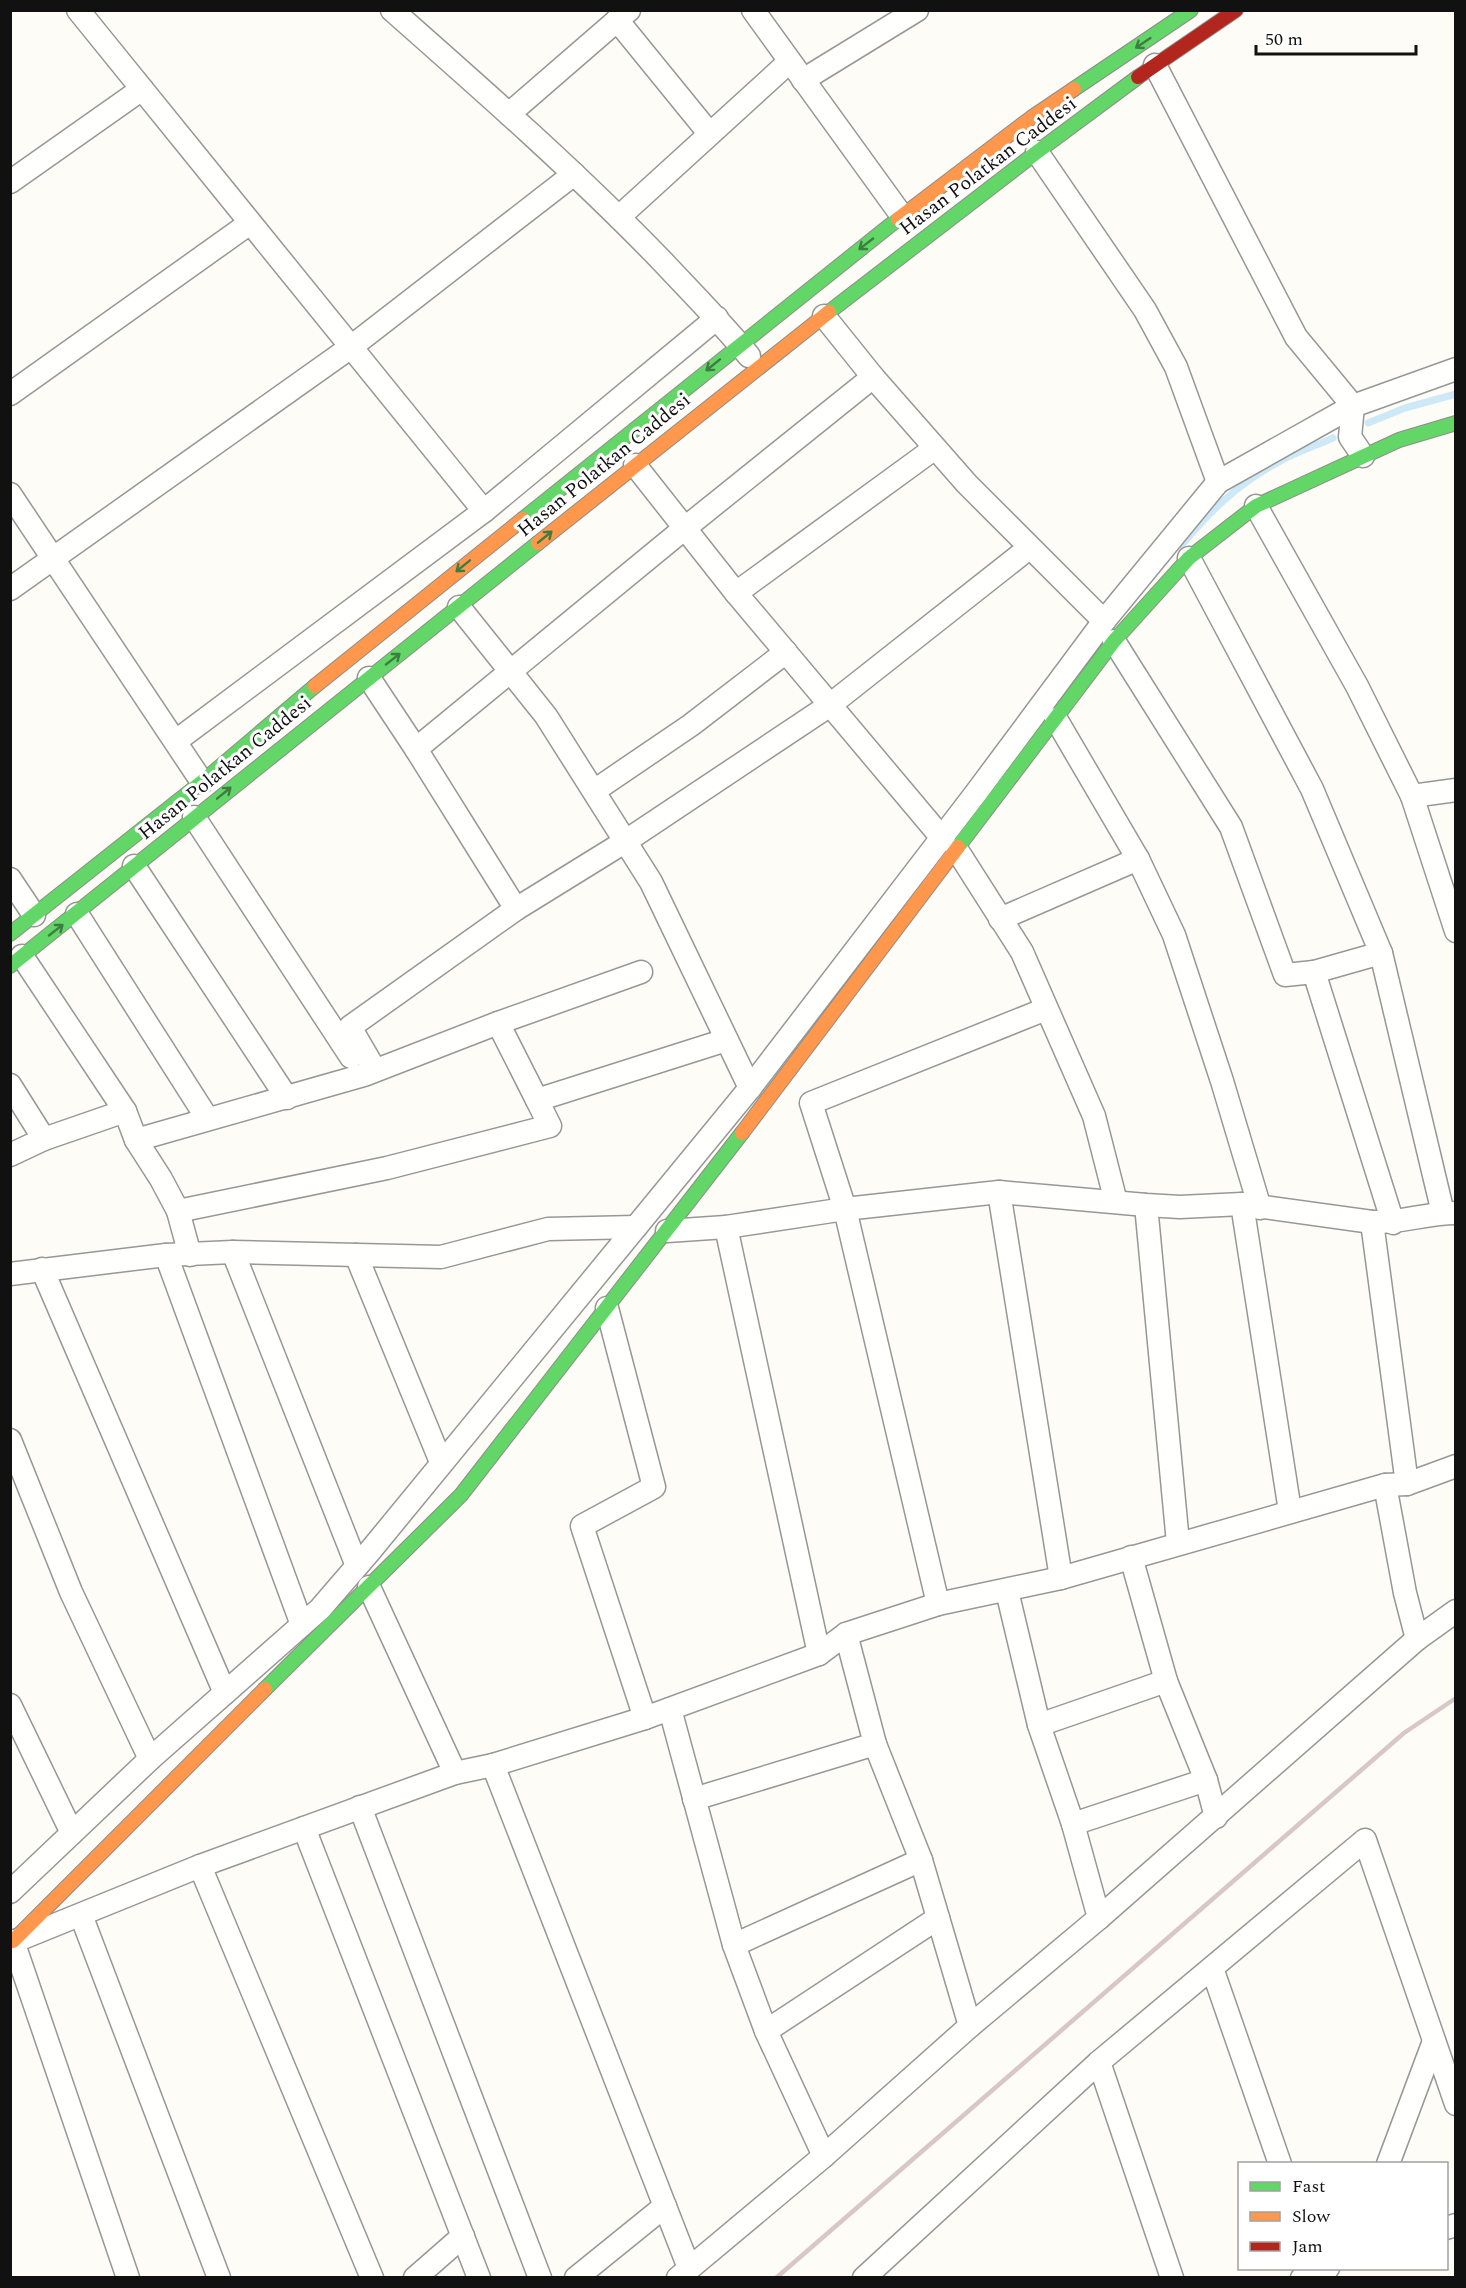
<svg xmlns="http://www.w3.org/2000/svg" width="1466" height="2288" viewBox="0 0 1466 2288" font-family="Spectral,serif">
<rect width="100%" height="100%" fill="#fdfcf7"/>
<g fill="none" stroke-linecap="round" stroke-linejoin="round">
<g stroke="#cde8f7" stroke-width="7">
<path d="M 1368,423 L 1405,408 L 1456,394"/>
<path d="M 1182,545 C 1211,510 1237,485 1277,463 C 1294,453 1315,446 1333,438"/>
</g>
<g stroke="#979795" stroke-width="25">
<g id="street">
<path d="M 78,10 L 484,511"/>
<path d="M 392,10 C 485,92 577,173 663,262 C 692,293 722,323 749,356"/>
<path d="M 753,10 L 902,216"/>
<path d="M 617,20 L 709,133"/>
<path d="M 1155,65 L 1296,337 L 1353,406 L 1350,437 L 1363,456"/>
<path d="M 803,80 L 917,10"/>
<path d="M 509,114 L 629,10"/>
<path d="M 1037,152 L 1145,310 L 1176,367 L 1218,482"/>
<path d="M 10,182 L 142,89"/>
<path d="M 619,217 L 789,62"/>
<path d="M 824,316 L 873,377 L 967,484 L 1104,621"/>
<path d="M 10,394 L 250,223"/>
<path d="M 635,465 L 736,593 L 942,838"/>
<path d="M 10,494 L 202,782"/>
<path d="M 1256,506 L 1357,686 L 1412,796 L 1456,931"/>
<path d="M 1189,558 L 1312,789 L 1381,953 L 1443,1213"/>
<path d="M 10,589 L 351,347 L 574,174"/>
<path d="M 736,593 L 935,448"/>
<path d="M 459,607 L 546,716 L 651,882 L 750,1088"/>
<path d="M 1114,641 L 1231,827 L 1285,975 L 1314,972 L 1393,1223"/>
<path d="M 369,678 L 416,749 L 516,909"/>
<path d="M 1056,719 L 1138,859 L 1174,935 L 1222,1081 L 1260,1208"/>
<path d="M 176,741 L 484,511 L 717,318"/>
<path d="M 416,749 L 685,528 L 873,377"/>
<path d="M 594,791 L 691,725 L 786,652"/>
<path d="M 1412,796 L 1456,790"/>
<path d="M 194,817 L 351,1057"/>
<path d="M 957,850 L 1022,952 L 1094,1116 L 1116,1202"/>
<path d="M 134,866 L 287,1098"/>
<path d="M 10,879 L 34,915"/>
<path d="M 77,914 L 207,1118"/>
<path d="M 1000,919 L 1138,859"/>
<path d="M 22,956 L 125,1111 L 136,1140 L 161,1179 L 178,1211 L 190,1255"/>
<path d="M 1314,972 L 1381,953"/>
<path d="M 498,1023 L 537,1100 L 726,1040"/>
<path d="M 375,1070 L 350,1027 L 516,909 L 626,841 L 830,705 L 1029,548"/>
<path d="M 10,1085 L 44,1139"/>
<path d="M 136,1140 L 364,1075 L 498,1023 L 641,972"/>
<path d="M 10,1155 L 44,1139 L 125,1111"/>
<path d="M 999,1192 L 1061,1578"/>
<path d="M 1242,1204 L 1290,1511"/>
<path d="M 1146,1205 L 1178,1543"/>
<path d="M 178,1211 L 387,1168 L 550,1126 L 537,1100"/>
<path d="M 1372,1222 L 1407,1484"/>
<path d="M 726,1227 L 819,1654"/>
<path d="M 667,1231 L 726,1227 L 845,1209 L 999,1192 L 1146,1205 L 1180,1207 L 1242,1204 L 1372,1222 C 1401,1223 1427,1213 1456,1213"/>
<path d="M 233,1252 L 357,1566"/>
<path d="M 166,1255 L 302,1625"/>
<path d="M 356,1255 L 441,1462"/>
<path d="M 42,1269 L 225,1693"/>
<path d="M 10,1274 L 166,1255 L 233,1252 L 441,1257 L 548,1229 L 636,1227"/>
<path d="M 607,1308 L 654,1487 L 582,1526 L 645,1718"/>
<path d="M 10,1440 L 71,1592 L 150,1759"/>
<path d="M 1131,1557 L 1166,1681 L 1206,1780 L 1216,1817"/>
<path d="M 369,1587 L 455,1773"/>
<path d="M 1007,1591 L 1039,1725 L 1073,1824 L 1099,1918"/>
<path d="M 938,1604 L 845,1209 L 811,1103 L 1046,1009"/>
<path d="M 846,1634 L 875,1744 L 921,1860 L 970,2026"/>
<path d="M 1417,1639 L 1456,1611"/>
<path d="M 10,1705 L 72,1833"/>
<path d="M 670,1709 L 734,1945 L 766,2031 L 824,2156"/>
<path d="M 1039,1725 L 1166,1681"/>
<path d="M 493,1765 L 689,2268"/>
<path d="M 694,1799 L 875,1744"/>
<path d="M 360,1807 L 540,2278"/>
<path d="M 1073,1824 L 1206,1780"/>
<path d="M 304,1828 L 479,2278"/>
<path d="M 200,1866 L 372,2278"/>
<path d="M 10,1892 L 150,1759 L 320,1609 L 370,1551 L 750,1088 L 976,793 L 1104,621 L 1218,482 L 1353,406 L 1456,369"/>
<path d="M 81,1915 L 219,2278"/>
<path d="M 20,1939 L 200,1866 L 455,1773 L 493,1765 L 645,1718 L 819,1654 L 846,1634 L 938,1604 L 1061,1578 L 1385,1485 L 1407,1484 L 1456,1466"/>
<path d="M 13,1941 L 128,2278"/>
<path d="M 734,1945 L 921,1860"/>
<path d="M 1212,1968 L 1280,2164"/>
<path d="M 766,2031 L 938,1918"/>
<path d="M 1099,2062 L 1172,2278"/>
<path d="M 1388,2164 L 1434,2041"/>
<path d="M 1446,2228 L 1456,2225"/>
<path d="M 415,2278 L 463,2236"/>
<path d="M 576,2278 L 665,2206"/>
<path d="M 678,2278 L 824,2156 L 970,2026 L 1099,1918 L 1417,1639 L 1405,1593 L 1385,1485"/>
<path d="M 864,2278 L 1099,2062 L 1365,1840 L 1456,2104"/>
<path d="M 1302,2278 L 1328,2268"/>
</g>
</g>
<g stroke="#8e8d8b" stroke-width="16">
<g id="fast">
<path d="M 1074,89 L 1191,10"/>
<path d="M 829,312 L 1037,152 L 1138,77"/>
<path d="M 523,519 L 898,219"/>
<path d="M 958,847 L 1114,641 L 1189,558 L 1256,506 L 1399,440 L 1456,423"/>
<path d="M 10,934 L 202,782 L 315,686"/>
<path d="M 10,966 L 538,543"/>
<path d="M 265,1689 L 461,1495 L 742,1133"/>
</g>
</g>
<g stroke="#8e8d8b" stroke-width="16">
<g id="slow">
<path d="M 898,219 L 1031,118 L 1074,89"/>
<path d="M 538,543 L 829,312"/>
<path d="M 315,686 L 523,519"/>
<path d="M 742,1133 L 958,847"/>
<path d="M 13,1941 L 265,1689"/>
</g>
</g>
<g stroke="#8e8d8b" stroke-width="16">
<path id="jam" d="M 1138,77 L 1236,10"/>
</g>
<use href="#street" stroke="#fffffe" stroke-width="22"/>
<use href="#fast" stroke="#63d668" stroke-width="14"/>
<use href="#slow" stroke="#ff974d" stroke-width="14"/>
<use href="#jam" stroke="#b3261e" stroke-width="14"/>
<path stroke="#d9c6c7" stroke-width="4.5" d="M 776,2278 L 1404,1733 L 1456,1698"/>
</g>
<defs><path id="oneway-shaft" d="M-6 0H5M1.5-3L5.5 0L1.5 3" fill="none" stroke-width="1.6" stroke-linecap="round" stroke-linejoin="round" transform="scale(1.5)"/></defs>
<g stroke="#3e7d41">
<use href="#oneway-shaft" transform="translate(1143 43) rotate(146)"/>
<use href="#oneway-shaft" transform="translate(866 244) rotate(142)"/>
<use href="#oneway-shaft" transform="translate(713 365) rotate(141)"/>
<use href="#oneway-shaft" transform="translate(545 537) rotate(-39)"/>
<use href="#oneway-shaft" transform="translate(463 566) rotate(141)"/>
<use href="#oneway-shaft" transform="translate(393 659) rotate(-38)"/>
<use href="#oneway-shaft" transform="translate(224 793) rotate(-39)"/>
<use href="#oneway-shaft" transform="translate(56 930) rotate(-38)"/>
</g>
<g text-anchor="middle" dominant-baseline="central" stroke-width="6" stroke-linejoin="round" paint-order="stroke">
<g font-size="20" fill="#111" stroke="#fff">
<text transform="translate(988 166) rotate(-37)">Hasan Polatkan Caddesi</text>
<text transform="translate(604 465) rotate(-39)">Hasan Polatkan Caddesi</text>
<text transform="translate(225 768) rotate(-39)">Hasan Polatkan Caddesi</text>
</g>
</g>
<rect width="1466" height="2288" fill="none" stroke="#111111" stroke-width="24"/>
<rect x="1238" y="2162" width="210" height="108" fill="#ffffff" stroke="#a0a0a0" stroke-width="1.5"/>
<rect x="1250" y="2182" width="30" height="9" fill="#63d668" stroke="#a0a0a0" stroke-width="1.5"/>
<text x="1292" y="2192" font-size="18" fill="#111111">Fast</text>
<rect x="1250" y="2212" width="30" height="9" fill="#ff974d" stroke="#a0a0a0" stroke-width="1.5"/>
<text x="1292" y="2222" font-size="18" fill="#111111">Slow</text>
<rect x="1250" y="2242" width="30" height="9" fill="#b3261e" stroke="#a0a0a0" stroke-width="1.5"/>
<text x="1292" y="2252" font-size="18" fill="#111111">Jam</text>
<path d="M1256 45v9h160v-9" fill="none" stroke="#111111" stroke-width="3"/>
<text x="1265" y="45" font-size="18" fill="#111111" stroke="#ffffff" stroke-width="4.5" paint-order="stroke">50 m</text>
</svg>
